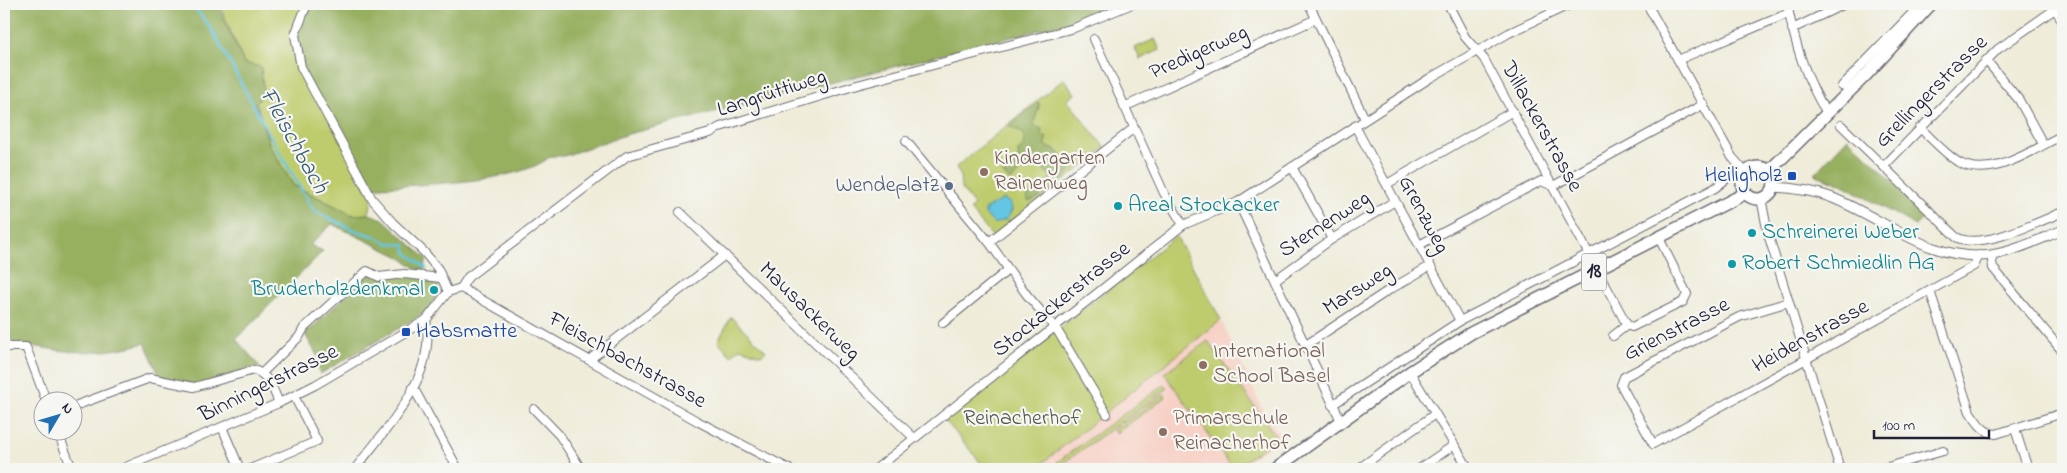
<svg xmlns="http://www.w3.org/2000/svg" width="2067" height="473" viewBox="0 0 2067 473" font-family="'Indie Flower',sans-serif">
<rect width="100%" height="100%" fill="#f6f6f2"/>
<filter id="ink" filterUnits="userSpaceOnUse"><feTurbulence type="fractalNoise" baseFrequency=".02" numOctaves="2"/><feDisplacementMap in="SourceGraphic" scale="10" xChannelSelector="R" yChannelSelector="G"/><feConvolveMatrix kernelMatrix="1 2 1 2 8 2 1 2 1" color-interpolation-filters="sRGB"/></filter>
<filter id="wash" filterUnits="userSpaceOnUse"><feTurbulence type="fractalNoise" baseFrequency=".0096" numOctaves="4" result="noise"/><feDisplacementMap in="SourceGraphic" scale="20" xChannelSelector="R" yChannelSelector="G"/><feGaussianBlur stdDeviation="1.12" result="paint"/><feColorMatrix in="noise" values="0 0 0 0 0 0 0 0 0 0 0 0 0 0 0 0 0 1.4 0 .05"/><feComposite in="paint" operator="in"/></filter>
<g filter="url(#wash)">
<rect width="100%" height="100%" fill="#efecd9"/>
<path fill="#f7d1c6" d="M 1221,320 L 1263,411 L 1283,438 L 1235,469 L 1035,469 Z"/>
<g fill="#bfcc6d" stroke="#707754">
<path d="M 219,4 L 307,4 L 372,199 L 369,214 L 353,215 L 293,185 L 270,146 L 244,63 Z"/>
<path d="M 1155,39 L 1160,50 L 1140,59 L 1135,48 Z"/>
<path d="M 1064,79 L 1075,94 L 1067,100 L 1105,148 L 993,237 L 970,210 L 974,205 L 961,188 L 960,174 L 956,167 Z"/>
<path d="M 1176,236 L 1221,320 L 1035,469 L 986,469 L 944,419 Z"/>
<path d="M 731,317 L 766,351 L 761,355 L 740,348 L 731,356 L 718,341 Z"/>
<path d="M 1208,341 L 1277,438 L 1233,469 L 1164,373 Z"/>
<path d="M 1164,385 L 1167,389 L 1059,466 L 1057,462 Z"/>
<path d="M 1164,394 L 1166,397 L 1116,433 L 1113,430 Z"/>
</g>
<g fill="#97b060" stroke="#5c694e">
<path d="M 4,4 L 217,4 L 244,63 L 261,67 L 264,94 L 255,103 L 270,146 L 293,185 L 353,215 L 369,214 L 383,219 L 427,259 L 423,273 L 400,257 L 332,224 L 310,245 L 323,251 L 236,339 L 260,367 C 237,369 212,386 191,385 C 181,384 170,379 160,377 L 145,343 C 94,357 64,353 14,342 L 4,343 Z"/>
<path d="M 307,4 L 1120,4 L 1087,18 L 628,134 L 564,156 L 551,156 C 519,185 412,184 366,188 L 301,67 L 295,35 Z"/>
<path d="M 1039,102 L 1039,107 L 1033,125 L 1042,129 L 1041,135 L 1046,136 L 1046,146 L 1059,152 L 1063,158 L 1068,158 L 1067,161 L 1073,166 C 1064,181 1045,196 1029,202 L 1026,197 L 1052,178 L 1037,162 L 1037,158 L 1010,181 L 1002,172 L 1007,163 L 1015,162 L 1019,156 L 1017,152 L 1025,145 L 1023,134 L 1009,126 Z"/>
<path d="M 1848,138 L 1927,213 L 1916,226 L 1843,185 L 1814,174 Z"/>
<path d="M 370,274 L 427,277 L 439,283 C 438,296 433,305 423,314 L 320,374 L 315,362 L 319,359 L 305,334 Z"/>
</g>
<path fill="#64c6e2" stroke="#43748e" d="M 1004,199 L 1011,204 L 1012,210 L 1007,219 L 994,224 L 985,214 L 985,209 Z"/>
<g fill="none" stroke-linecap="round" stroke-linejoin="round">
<path stroke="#64c6e2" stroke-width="2.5" d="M 192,4 L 212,30 L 279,152 L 314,211 L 356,231 L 374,236 L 387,243 L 405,245 L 406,252 L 426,268"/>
</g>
</g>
<g filter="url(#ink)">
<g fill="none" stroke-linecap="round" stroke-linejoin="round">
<g stroke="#6a6972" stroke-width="10">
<g id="minor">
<path d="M 307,4 L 295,35 L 301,67 L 372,199 L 393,223 L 424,252 L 438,269 L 448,292"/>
<path d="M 1309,4 L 1365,119"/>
<path d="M 1448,4 L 1465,37 L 1484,59 L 1627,325 L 1632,327 L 1683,302 L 1687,294 L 1659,238"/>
<path d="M 1647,4 L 1732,157 L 1746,173"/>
<path d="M 1787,4 C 1795,43 1805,79 1827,113"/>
<path d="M 2052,4 L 2063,22"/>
<path d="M 1792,29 L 1845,4"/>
<path d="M 1094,39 L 1164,193 L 1183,225"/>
<path d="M 1678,60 L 1789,13"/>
<path d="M 1986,60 L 2019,100 L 2043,144"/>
<path d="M 1842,86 L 1921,4"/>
<path d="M 1124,107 L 1316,19"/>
<path d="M 1841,125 L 1956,237 C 1980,251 2038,222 2063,212"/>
<path d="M 1355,126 L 1460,321"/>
<path d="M 1920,128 C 1932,139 1944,153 1958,162 C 1991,181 2033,149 2063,135"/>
<path d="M 906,141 L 989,242 L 1027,295 L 1057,330 L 1107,414"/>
<path d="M 1884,166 L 1998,49 L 2055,9"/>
<path d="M 1292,167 L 1332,239"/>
<path d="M 1387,184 L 1513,111"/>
<path d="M 1761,198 L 1768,234 L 1840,469"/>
<path d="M 1238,202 L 1341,421"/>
<path d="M 680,212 L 914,438"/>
<path d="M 989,242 L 1134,128"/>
<path d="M 1419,245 L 1541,181 L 1553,186 L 1704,104"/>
<path d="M 1991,255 L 1993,268 L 2063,352"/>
<path d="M 1275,280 L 1332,239 L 1395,201"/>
<path d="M 461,288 L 468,277 L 627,156 L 710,133 L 720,127 L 857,85 L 1074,28 L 1132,4"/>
<path d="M 1930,291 L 1970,412 C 1977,422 1983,433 1996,434 L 2063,413"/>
<path d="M 1789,302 L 1739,317 L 1624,377 L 1621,385 L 1653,444 L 1974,266 L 1979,255"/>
<path d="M 943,323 L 1008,270"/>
<path d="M 1613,336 L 1627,325"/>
<path d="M 1306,345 L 1389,290 L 1430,266"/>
<path d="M 4,347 L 26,347 L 46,400"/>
<path d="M 589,360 L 725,255"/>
<path d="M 1410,372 L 1469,469"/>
<path d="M 262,373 L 299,337 L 304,328 L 367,271 L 379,277 L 404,274 L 441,278"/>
<path d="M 413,387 L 458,469"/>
<path d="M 1332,405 L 1460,321 L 1715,188 L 1740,168"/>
<path d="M 72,407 L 150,378 L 194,387 L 254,370 C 269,375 273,389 279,403"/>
<path d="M 534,409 L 560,436 L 581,469"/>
<path d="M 222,427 L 240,469"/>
<path d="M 2015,429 L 2028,469"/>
<path d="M 57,430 L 72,469"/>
<path d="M 121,469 L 279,403 L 315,385 L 426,320 L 448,292 L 461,288 L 699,422 L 789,469"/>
<path d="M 250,469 L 317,441 L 294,396"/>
<path d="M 355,469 C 387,427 437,377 426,320"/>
<path d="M 876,469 L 1183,225 L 1238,202 L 1430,78 L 1509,33 L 1571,4"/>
<path d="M 1358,469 L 1435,414"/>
<path d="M 1419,469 L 1454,445"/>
<path d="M 1881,469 L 1943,451"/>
</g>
</g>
<g stroke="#6a6972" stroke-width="11">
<path id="tertiary" d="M 1774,187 C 1793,188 1811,190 1830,197 C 1883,217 1930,263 1991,255 C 2016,251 2040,239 2063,230"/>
</g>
<g stroke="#6a6972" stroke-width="14">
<g id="primary">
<circle cx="1758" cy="183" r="16"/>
<path d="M 1769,171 L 1867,74 L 1931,4"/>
<path d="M 1275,469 L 1410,372 L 1471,333 L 1746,193"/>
</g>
</g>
<use href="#minor" stroke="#fff" stroke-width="8"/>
<use href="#tertiary" stroke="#fff" stroke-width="9"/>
<use href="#primary" stroke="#fff" stroke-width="11"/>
</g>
</g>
<g fill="#8d6e63" stroke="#f6f6f2" stroke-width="2">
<circle cx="984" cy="172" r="5"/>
<circle cx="1203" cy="365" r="5"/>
<circle cx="1163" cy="432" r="5"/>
</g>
<g fill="#1a4fb4" stroke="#f6f6f2" stroke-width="2">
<rect x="1787" y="171" width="10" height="10" rx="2.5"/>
<rect x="401" y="327" width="10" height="10" rx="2.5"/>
</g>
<circle fill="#5c6f8a" stroke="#f6f6f2" stroke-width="2" cx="949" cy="186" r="5"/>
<g fill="#0f9aa8" stroke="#f6f6f2" stroke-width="2">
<circle cx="1118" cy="206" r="5"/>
<circle cx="1752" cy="233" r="5"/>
<circle cx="1732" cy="264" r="5"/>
<circle cx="434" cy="290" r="5"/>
</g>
<g text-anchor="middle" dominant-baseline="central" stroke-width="4.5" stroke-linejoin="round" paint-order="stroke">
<rect fill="#f6f6f2" stroke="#626272" stroke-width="1" x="1581.5" y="253.5" width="25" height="37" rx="4"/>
<g font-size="21" font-weight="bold" fill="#22223b">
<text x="1594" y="272">18</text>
</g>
<g font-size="22" fill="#22223b" stroke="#f6f6f2">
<text transform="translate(1199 53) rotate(-24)">Predigerweg</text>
<text transform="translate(1932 92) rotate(-45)">Grellingerstrasse</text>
<text transform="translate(772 94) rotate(-18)">Langrüttiweg</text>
<text transform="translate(1541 127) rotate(61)">Dillackerstrasse</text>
<text transform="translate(1423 215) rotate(62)">Grenzweg</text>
<text transform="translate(1325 225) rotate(-33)">Sternenweg</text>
<text transform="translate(1358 290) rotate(-33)">Marsweg</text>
<text transform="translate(1062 300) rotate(-39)">Stockackerstrasse</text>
<text transform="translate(809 312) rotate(44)">Mausackerweg</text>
<text transform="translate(1677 330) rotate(-27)">Grienstrasse</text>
<text transform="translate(1811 337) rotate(-29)">Heidenstrasse</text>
<text transform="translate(627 361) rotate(29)">Fleischbachstrasse</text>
<text transform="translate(269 384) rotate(-26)">Binningerstrasse</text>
</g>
<g font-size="22" fill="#785e54" stroke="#f6f6f2" text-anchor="start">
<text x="994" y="159">Kindergarten<tspan x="994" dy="25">Rainenweg</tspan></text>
<text x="1213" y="352">International<tspan x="1213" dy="25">School Basel</tspan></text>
<text x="1173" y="419">Primarschule<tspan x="1173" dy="25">Reinacherhof</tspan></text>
</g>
<g font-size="22" fill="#164399" stroke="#f6f6f2" text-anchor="end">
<text x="1782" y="176">Heiligholz</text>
<text x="416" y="332" text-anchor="start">Habsmatte</text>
</g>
<g font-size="22" fill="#4e5e75" stroke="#f6f6f2" text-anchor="end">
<text x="939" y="186">Wendeplatz</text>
</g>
<g font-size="22" fill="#0d838f" stroke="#f6f6f2" text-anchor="start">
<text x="1128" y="206">Areal Stockacker</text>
<text x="1762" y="233">Schreinerei Weber</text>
<text x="1742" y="264">Robert Schmiedlin AG</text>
<text x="424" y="290" text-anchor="end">Bruderholzdenkmal</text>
</g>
<g font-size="22" fill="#51554a" stroke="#f6f6f2">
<text x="1022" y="419">Reinacherhof</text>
</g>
<g font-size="24" font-style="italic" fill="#395b75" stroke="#f6f6f2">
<text transform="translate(293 141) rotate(61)">Fleischbach</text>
</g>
</g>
<rect width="2067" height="473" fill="none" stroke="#f6f6f2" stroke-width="20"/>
<g transform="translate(58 416) rotate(52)"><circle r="24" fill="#f6f6f2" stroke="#a1a1a9"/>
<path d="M0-4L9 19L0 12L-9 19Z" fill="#1f6fb2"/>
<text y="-8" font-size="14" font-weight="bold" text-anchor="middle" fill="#22223b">N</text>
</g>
<path d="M1874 430v8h115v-8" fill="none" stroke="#22223b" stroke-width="2.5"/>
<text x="1882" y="430" font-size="15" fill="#22223b" stroke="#f6f6f2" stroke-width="4" paint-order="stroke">100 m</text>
</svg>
